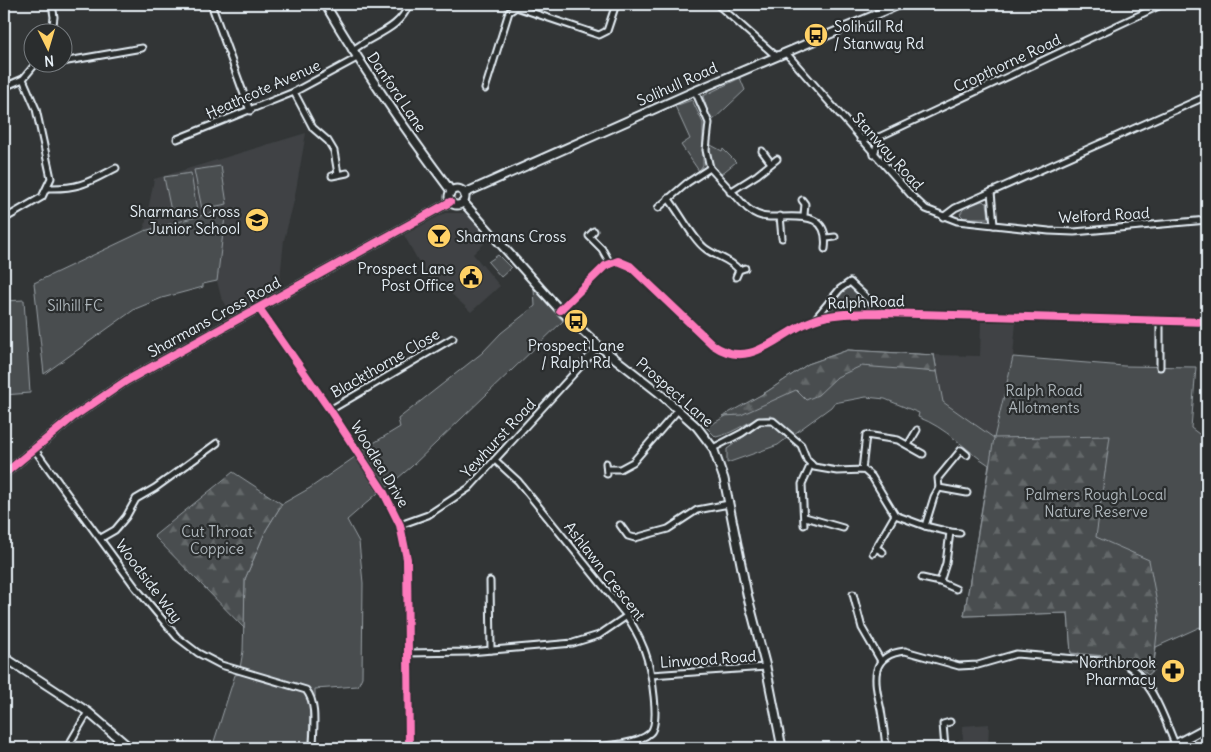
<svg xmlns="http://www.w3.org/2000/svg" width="1211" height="752" viewBox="0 0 1211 752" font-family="Delius,sans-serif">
<defs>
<pattern id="forest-firs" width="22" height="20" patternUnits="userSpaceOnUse" patternTransform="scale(1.25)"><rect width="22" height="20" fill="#494d4f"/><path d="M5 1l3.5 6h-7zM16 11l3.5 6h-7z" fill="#636769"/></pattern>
</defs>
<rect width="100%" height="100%" fill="#323536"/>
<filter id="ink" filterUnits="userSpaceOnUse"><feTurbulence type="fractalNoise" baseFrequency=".02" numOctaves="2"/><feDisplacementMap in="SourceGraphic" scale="10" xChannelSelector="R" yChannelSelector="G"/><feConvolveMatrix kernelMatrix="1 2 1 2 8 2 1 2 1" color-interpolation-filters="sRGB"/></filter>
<g filter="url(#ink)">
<g fill="#3f4244">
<path d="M 306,133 L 294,201 L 284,240 L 279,289 L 233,316 L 221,297 L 217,281 L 225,209 L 144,231 L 154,179 Z"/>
<path d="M 445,213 L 468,213 L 489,239 L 473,254 L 500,286 L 471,312 L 445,288 L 434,290 L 404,235 Z"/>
<path d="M 981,322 L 1016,322 L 1013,357 L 994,438 L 943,402 L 934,355 L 980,356 Z"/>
<path d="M 989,724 L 988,748 L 958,748 L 958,740 L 963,739 L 962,726 Z"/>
</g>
<g fill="#494d4f" stroke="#989fa4">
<path d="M 740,78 L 745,90 L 711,122 L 703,96 Z"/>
<path d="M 692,100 L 703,123 L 703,165 L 699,171 L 681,145 L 690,139 L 675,106 Z"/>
<path d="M 709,144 L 722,151 L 723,149 L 736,162 L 720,175 L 710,159 Z"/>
<path d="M 221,166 L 227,204 L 202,209 L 194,170 Z"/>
<path d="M 191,173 L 197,211 L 172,216 L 164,177 Z"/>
<path d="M 982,201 L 987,203 L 989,218 L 964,218 L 960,214 L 965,207 Z"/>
<path d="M 226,209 L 217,281 L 203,284 L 203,287 L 162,298 L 135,309 L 44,374 L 34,283 L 144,231 Z"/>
<path d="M 498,255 L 511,268 L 501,277 L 488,262 Z"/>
<path d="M 851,286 L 875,307 L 875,311 L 852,310 L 823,314 L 846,287 Z"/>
<path d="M 534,289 L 563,321 L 411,467 L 385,489 L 362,450 L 400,427 L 398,419 L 482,353 L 501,333 L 535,306 Z"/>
<path d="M 24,300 L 30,393 L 4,395 L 4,301 Z"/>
<path d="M 848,350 L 934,355 L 943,402 L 994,438 L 1013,357 L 1124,366 L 1196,367 L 1191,428 L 1207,440 L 1207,641 L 1200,627 L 1156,647 L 1153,671 L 1148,675 L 1129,658 L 1071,653 L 1068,613 L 964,616 L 989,465 C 964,449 947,428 918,417 L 919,413 L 885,399 L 866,397 L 834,403 L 831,407 L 794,434 L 771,416 C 750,417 737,433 716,437 L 705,426 L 714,423 L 768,391 L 808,364 Z"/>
<path d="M 768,424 L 776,427 L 787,438 L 778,445 L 727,463 L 727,449 L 760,425 Z"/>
<path d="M 355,457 L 378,493 L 347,520 L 359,542 L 363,583 L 362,677 L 358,686 L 315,689 L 315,697 L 305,687 L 240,668 L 243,651 L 245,579 L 266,530 L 282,504 L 310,488 Z"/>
<path d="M 239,674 L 304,691 L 310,699 L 309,748 L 212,748 L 235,675 Z"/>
</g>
<g fill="url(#forest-firs)" stroke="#989fa4">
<path d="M 848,350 L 934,355 L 937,372 L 861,366 L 837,377 L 818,395 L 806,400 L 796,390 L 741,415 L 723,416 L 768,391 L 808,364 Z"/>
<path d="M 1110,436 L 1096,537 L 1149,560 L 1159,614 L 1153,671 L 1148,675 L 1129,658 L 1071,653 L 1068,613 L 964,616 L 994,438 Z"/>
<path d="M 233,472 L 282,504 L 266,530 L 245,579 L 244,628 L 154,536 Z"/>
</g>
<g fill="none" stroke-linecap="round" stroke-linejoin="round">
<g stroke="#e8f1f8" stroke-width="9">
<g id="street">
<path d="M 211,4 L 250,111"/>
<path d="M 514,4 L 516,7 L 599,35 L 607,31 L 616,4"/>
<path d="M 717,4 L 776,56"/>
<path d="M 52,32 L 54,17 L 52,4"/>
<path d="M 352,51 C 372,34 399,31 409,4"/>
<path d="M 786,53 L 911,195 L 926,209 L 957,221 L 1049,231 L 1074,232 L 1207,220"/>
<path d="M 62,62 L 142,48"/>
<path d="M 4,87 L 23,79 L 37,62"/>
<path d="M 485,89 L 509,12 L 516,7"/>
<path d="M 695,91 L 709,123 L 706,150 L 710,168 L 747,208 C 753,213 760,217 769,217 C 795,218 830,209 825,249"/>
<path d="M 294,92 L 313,128 L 328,141 L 334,151 L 338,174"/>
<path d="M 177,139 L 294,92 L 357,58"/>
<path d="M 860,139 L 879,137 L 1163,4"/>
<path d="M 762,151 L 771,163"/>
<path d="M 874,155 L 879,137"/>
<path d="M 332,176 L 347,173"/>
<path d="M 47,188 C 80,189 89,182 116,168"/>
<path d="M 730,192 L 757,175 L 777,159"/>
<path d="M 991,192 L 994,225"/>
<path d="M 668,198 C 679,211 693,240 706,249 C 717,257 730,259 739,270"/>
<path d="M 802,200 L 805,204 L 804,215"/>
<path d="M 658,208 L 687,183 L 710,168"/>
<path d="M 780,216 L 782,238"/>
<path d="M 943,217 L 955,208 L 1207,96"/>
<path d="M 4,219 L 42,197 L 51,178 L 36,109 L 23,79"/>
<path d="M 594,231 L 589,236 L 602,249 L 610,263"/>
<path d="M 827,238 L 835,237"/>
<path d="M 736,277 L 739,270 L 745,268"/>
<path d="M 259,308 L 330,410 L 383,491 L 400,525 L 407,559 L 409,748"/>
<path d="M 560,310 L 605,266 L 618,261 L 630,266 L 713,345 C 752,372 778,332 814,320 C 835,312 861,314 883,313 L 1207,322"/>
<path d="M 815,319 L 840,289 L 850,282 L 883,313"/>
<path d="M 1160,321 L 1160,367"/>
<path d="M 330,410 L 453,338"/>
<path d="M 908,445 L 917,430"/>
<path d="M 713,448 L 742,433 L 759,421 L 773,421 L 801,445 L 807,460 L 814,467 L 837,471 L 864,470 L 872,477 L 895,515 L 925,526 L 950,532"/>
<path d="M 35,450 L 136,588 L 177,637 L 198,653 L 221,665 L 306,690 C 318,704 313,731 313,748"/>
<path d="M 495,460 L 518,481 L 627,616 C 635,629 643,643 647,658 C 651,672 661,723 650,733 C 636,746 598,746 579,748"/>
<path d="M 606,463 L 607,474"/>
<path d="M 607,469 L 620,469 L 633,462 L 677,411"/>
<path d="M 862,470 L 866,435 L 898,440 L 923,454"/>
<path d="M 967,493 L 939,488 L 938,478 L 961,450 L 967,455"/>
<path d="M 805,517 L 843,528"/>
<path d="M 400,525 L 428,515 L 469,488 L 599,346"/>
<path d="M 620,525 L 628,536 L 635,538 L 668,529 L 697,510 L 729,504"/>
<path d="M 804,525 L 802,484 L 811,464"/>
<path d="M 925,526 L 934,497 L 939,488"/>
<path d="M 101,538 L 115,530 L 126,517 L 136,499 L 155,488 L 217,443"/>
<path d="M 876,548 L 883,552"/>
<path d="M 873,553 L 895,515"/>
<path d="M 922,578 L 940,582 L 946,563 L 950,532 L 960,533"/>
<path d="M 490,581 L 491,650"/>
<path d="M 940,582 L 956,589"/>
<path d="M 853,594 L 862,628 L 881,661"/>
<path d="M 408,653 L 469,652 L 573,643 L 599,635 L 627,616"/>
<path d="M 651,675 L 766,667"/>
<path d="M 67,748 L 88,712"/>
<path d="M 886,748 C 885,735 883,723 881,710 C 875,683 867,655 905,651 L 959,666 L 978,665 L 1016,654 L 1124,663 C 1152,679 1163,716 1175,744"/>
<path d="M 945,748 L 943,724 L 950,722"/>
</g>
</g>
<g stroke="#e8f1f8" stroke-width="11">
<g id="secondary">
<path d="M 325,4 C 363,69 406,131 451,191"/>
<circle cx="457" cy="197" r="8"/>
<path d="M 465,193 L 695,91 L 901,4"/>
<path d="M 464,203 L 558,308 L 599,346 L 658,392 L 697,427 L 713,448 L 724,479 L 747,594 L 766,667 L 782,748"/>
<path d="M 4,474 L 73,417 L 126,381 L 450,202"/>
<path d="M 4,657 L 88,712 L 130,748"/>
<path d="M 1168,748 L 1207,727"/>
</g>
</g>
<use href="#street" stroke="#2a2d2e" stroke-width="5"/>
<use href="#secondary" stroke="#2a2d2e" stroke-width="7"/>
<g stroke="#2a2d2e" stroke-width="11">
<g id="cycleway">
<path d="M 259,308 L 330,410 L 383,491 L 400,525 L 407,559 L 409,748"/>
<path d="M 560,310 L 605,266 L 618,261 L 630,266 L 713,345 C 752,372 778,332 814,320 C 835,312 861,314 883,313 L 1207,322"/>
<path d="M 4,474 L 73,417 L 126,381 L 450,202"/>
</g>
</g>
<use href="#cycleway" stroke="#fd7abc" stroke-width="8"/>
</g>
</g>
<defs>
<g id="bus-disc" transform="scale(1.25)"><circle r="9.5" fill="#ffd166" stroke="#2a2d2e"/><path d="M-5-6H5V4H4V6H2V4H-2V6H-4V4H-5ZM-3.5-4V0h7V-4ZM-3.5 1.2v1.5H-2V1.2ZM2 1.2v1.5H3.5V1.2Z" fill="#111"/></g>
<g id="school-disc" transform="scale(1.25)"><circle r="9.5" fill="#ffd166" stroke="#2a2d2e"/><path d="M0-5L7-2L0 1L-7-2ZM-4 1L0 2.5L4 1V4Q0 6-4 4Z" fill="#111"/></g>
<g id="bar-disc" transform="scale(1.25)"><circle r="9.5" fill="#ffd166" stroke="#2a2d2e"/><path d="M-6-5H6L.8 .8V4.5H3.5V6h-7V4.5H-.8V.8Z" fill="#111"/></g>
<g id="civic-disc" transform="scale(1.25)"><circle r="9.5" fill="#ffd166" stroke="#2a2d2e"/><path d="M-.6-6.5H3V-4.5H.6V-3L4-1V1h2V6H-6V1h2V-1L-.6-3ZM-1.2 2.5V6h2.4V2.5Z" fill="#111"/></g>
<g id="pharmacy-disc" transform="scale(1.25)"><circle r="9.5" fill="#ffd166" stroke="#2a2d2e"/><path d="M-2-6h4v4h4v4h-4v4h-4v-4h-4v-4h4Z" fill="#111"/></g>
</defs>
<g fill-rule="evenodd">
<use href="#bus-disc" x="816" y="35"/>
<use href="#school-disc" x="257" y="220"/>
<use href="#bar-disc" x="439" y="236"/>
<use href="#civic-disc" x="471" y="277"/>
<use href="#bus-disc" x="576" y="321"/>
<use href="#pharmacy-disc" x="1173" y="671"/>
</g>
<g text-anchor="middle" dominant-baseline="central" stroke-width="4.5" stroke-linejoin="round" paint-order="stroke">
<g font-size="15" fill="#e8f1f8" stroke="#2a2d2e" text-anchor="end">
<text x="834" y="26" text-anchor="start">Solihull Rd<tspan x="834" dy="17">/ Stanway Rd</tspan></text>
<text x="240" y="211">Sharmans Cross<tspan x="240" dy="17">Junior School</tspan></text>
<text x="456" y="236" text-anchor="start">Sharmans Cross</text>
<text x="454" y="268">Prospect Lane<tspan x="454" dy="17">Post Office</tspan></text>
<text x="576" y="345" text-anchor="middle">Prospect Lane<tspan x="576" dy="17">/ Ralph Rd</tspan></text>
<text x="1156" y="662">Northbrook<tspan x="1156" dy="17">Pharmacy</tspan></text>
</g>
<g font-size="15" fill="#e8f1f8" stroke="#2a2d2e">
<text transform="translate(1007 63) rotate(-25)">Cropthorne Road</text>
<text transform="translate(677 84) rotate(-24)">Solihull Road</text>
<text transform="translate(263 89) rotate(-24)">Heathcote Avenue</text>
<text transform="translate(397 92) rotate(56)">Danford Lane</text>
<text transform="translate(888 151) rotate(48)">Stanway Road</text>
<text transform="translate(1104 215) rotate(-3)">Welford Road</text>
<text transform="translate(866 302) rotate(-2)">Ralph Road</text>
<text transform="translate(214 317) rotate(-29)">Sharmans Cross Road</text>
<text transform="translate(385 363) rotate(-30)">Blackthorne Close</text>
<text transform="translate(675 392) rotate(41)">Prospect Lane</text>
<text transform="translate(498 438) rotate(-47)">Yewhurst Road</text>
<text transform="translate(380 464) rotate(59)">Woodlea Drive</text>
<text transform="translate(605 571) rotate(52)">Ashlawn Crescent</text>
<text transform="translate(149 581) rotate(53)">Woodside Way</text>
<text transform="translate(708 659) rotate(-4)">Linwood Road</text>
</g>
<g font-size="15" fill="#b0b8bd" stroke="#2a2d2e">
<text x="75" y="305">Silhill FC</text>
<text x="1044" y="390">Ralph Road<tspan x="1044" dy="17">Allotments</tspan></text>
<text x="1096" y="494">Palmers Rough Local<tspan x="1096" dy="17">Nature Reserve</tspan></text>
<text x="217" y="531">Cut Throat<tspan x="217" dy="17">Coppice</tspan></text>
</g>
</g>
<rect width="1211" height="752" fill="none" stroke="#2a2d2e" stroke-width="20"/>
<rect x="10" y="10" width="1191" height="732" fill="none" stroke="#e8f1f8" stroke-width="2" filter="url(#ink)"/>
<g transform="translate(48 48) rotate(175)"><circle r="24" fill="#2a2d2e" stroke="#767b7f"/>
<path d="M0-4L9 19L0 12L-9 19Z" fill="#ffd166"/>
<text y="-8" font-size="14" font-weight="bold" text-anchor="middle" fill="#e8f1f8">N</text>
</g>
</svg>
